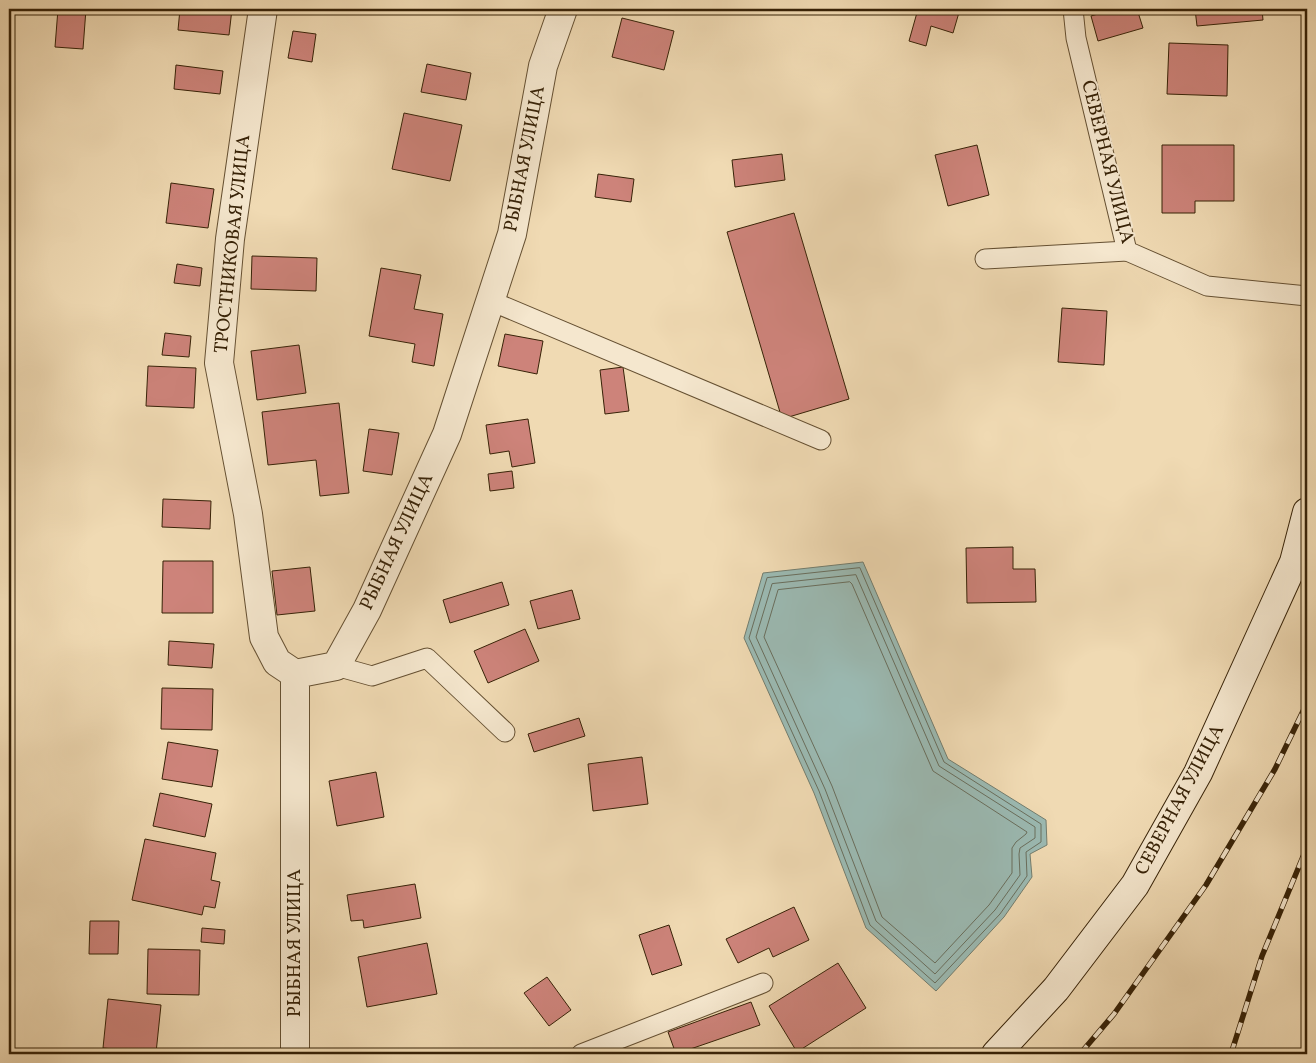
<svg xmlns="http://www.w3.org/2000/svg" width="1316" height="1063" viewBox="0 0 1316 1063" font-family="Vollkorn,serif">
<rect width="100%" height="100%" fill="#f0dab3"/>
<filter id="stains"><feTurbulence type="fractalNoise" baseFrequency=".004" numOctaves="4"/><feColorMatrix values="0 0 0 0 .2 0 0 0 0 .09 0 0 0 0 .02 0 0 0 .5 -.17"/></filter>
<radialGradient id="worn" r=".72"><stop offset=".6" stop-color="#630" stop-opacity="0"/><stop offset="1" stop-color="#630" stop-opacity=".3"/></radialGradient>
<path fill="#9bbab3" stroke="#737d6e" d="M 863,562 L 948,759 L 1046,820 L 1047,845 L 1030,854 L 1032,877 L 1004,917 L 936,991 L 866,928 L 814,793 L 744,638 L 763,573 Z"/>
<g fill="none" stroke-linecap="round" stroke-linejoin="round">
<g stroke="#696e5d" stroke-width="1">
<path d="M 860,568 L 944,762 L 1041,824 L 1041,842 L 1026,852 L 1027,876 L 1000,914 L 935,983 L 870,925 L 819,791 L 749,638 L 767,578 Z"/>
<path d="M 856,575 L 939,766 L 1035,827 L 1035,838 L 1020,848 L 1019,854 L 1020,875 L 995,910 L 935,974 L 876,921 L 825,789 L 756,637 L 772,584 Z"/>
<path d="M 850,582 L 852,584 L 933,771 L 1027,832 L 1026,834 L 1016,842 L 1012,848 L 1012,873 L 989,905 L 935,963 L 882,917 L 832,786 L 764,637 L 778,590 Z"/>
</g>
</g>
<g fill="#cd837a" stroke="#372207">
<path d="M 58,9 L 86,9 L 83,49 L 55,47 Z"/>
<path d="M 180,9 L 232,9 L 229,35 L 178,30 Z"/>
<path d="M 426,9 L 448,9 L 446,14 Z"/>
<path d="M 918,9 L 960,9 L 953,33 L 931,26 L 926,46 L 909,41 Z"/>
<path d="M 1115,9 L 1137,9 L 1143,28 L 1098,41 L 1091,16 Z"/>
<path d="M 1195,9 L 1262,9 L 1263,20 L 1197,26 Z"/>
<path d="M 622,18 L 674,31 L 664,70 L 612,57 Z"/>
<path d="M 293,31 L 316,34 L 312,62 L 288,58 Z"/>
<path d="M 1169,43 L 1228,45 L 1227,96 L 1167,94 Z"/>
<path d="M 427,64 L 471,73 L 466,100 L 421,92 Z"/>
<path d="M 176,65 L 223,71 L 220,94 L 174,89 Z"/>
<path d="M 404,113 L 462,125 L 450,181 L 392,169 Z"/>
<path d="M 977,145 L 989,195 L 948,206 L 935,155 Z"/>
<path d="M 1162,145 L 1234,145 L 1234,201 L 1195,201 L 1195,213 L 1162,213 Z"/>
<path d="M 782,154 L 785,180 L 735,187 L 732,160 Z"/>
<path d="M 598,174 L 634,179 L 631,202 L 595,197 Z"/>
<path d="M 171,183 L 214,189 L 208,228 L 166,223 Z"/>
<path d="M 794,213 L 849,399 L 782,419 L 727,232 Z"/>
<path d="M 252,256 L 317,258 L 316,291 L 251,289 Z"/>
<path d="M 177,264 L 202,268 L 200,286 L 174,283 Z"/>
<path d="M 381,268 L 421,275 L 414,309 L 443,314 L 434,366 L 412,362 L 415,344 L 369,336 Z"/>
<path d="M 1062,308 L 1107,311 L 1104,365 L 1058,362 Z"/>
<path d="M 165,333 L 191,336 L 189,357 L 162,355 Z"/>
<path d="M 505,334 L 543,341 L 537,374 L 498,366 Z"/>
<path d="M 299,345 L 306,393 L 257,400 L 251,351 Z"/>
<path d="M 148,366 L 196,368 L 194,408 L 146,406 Z"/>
<path d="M 623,367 L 629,411 L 605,414 L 600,370 Z"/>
<path d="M 339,403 L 349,493 L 320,496 L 316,460 L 268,465 L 262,412 Z"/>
<path d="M 528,419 L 535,463 L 512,467 L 509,451 L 490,454 L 486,425 Z"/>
<path d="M 369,429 L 399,433 L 392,475 L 363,471 Z"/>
<path d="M 512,471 L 514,488 L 490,491 L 488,474 Z"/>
<path d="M 163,499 L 211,501 L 210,529 L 162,527 Z"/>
<path d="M 1013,547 L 1013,569 L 1035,569 L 1036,602 L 967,603 L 966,548 Z"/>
<path d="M 163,561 L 213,561 L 213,613 L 162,613 Z"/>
<path d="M 310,567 L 315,611 L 277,615 L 272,571 Z"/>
<path d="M 502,582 L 509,605 L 450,623 L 443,600 Z"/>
<path d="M 572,590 L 580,619 L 538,629 L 530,601 Z"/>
<path d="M 525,629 L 539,661 L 488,683 L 474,651 Z"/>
<path d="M 169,641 L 214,644 L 212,668 L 168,665 Z"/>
<path d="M 162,688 L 213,689 L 212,730 L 161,729 Z"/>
<path d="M 579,718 L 585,736 L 534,752 L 528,734 Z"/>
<path d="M 168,742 L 218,750 L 212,787 L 162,779 Z"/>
<path d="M 642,757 L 648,804 L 593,811 L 588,764 Z"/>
<path d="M 376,772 L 384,817 L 337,826 L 329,781 Z"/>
<path d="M 160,793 L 212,804 L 205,837 L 153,826 Z"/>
<path d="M 145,839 L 216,853 L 211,880 L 220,882 L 215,908 L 204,906 L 202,915 L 132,900 Z"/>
<path d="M 415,884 L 421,918 L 364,928 L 363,920 L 351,921 L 347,895 Z"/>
<path d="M 794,907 L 809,940 L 773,957 L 769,948 L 738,963 L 726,939 Z"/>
<path d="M 90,921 L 119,921 L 118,954 L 89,954 Z"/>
<path d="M 669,925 L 682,965 L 652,975 L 639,935 Z"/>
<path d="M 202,928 L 225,930 L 224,944 L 201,942 Z"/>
<path d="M 427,943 L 437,994 L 367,1007 L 358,957 Z"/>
<path d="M 148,949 L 200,950 L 199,995 L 147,994 Z"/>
<path d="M 838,963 L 866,1008 L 797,1052 L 769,1006 Z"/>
<path d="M 547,977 L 571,1010 L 549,1026 L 524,993 Z"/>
<path d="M 108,999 L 161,1005 L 156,1053 L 103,1048 Z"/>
<path d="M 751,1002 L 760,1025 L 676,1054 L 668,1032 Z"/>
</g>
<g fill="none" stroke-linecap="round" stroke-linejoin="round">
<g stroke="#655032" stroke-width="21">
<g id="lane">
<path d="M 1073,9 L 1076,38 L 1127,251 L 1207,286 L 1307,296"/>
<path d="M 985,259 L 1127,251"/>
<path d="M 491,301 L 821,440"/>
<path d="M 336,666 L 372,676 L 427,658 L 505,732"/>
<path d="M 581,1054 L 763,983"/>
</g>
</g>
<g stroke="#655032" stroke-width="30">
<g id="street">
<path d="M 263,9 L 230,239 L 219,363 L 248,514 L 264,637 L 277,662 L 295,674"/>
<path d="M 295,1054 L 295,674 L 336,666 L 367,610 L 447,434 L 512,234 L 543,66 L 563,9"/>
</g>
</g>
<g stroke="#372207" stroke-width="30">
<path id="secondary" d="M 996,1054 L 1056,989 L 1135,885 L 1198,773 L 1294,562 L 1307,512"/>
</g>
<use href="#lane" stroke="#f5e7ce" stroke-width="19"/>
<use href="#street" stroke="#f5e7ce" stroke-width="28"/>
<use href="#secondary" stroke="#f5e7ce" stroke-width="28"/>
<g stroke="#372207" stroke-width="5.5">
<g id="rail">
<path d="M 1080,1054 L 1114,1014 L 1206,885 L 1275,769 L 1307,703"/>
<path d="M 1231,1054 L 1262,956 L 1307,847"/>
<path d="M 1305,1054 L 1307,1045"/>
</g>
</g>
<use href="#rail" stroke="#f5e7ce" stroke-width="4" stroke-dasharray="11" stroke-linecap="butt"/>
</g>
<g text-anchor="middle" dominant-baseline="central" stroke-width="4" stroke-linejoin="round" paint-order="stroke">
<g font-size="19" fill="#372207" stroke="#f5e7ce">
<text transform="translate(525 159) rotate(-79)">РЫБНАЯ УЛИЦА</text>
<text transform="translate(1107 162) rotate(76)">СЕВЕРНАЯ УЛИЦА</text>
<text transform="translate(233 244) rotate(-84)">ТРОСТНИКОВАЯ УЛИЦА</text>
<text transform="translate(397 542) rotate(-65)">РЫБНАЯ УЛИЦА</text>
<text transform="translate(1180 800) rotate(-62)">СЕВЕРНАЯ УЛИЦА</text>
<text transform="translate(295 943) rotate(-90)">РЫБНАЯ УЛИЦА</text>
</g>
</g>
<rect width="1316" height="1063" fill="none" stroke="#f0dab3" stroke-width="30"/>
<rect x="10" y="10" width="1296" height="1043" fill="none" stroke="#372207" stroke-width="2.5"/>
<rect x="15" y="15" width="1286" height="1033" fill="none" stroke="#372207"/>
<rect width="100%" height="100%" filter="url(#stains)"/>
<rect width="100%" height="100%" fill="url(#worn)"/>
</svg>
